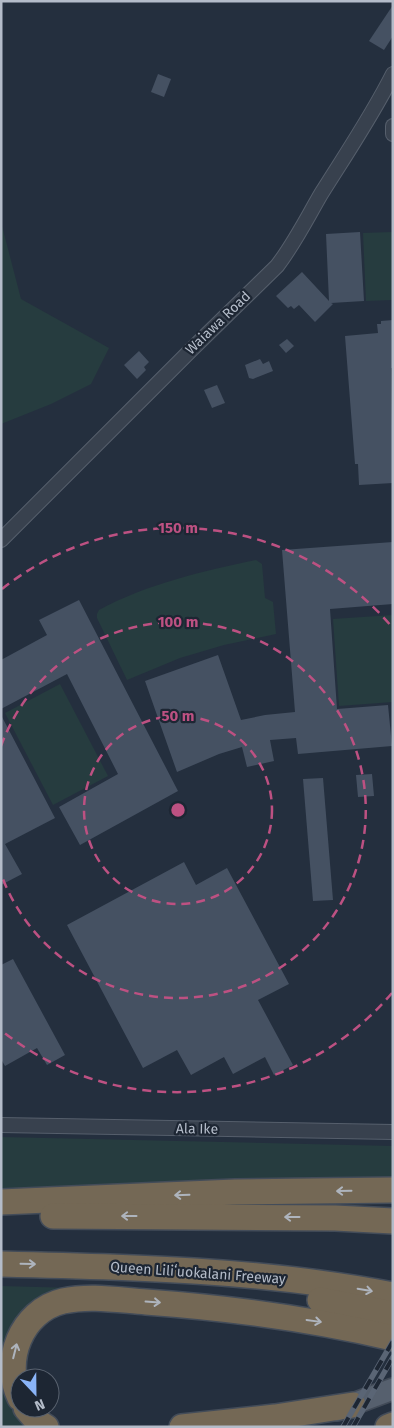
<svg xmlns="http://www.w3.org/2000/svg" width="394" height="1428" viewBox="0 0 394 1428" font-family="'Fira Sans',sans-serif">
<rect width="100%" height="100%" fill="#242f3e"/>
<g fill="#263c3f">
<path d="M 1,222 L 21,299 L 109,348 L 91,384 L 51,404 L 1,424 Z"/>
<path d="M 393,232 L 393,300 L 366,301 L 363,233 Z"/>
<path d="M 256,560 L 262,564 L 265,598 L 273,602 L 276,634 L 224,645 L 180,658 L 127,680 L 97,618 L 97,614 L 99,610 C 147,584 203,571 256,560 Z"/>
<path d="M 393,615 L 393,702 L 339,706 L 333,619 Z"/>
<path d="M 60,684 L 108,776 L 53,805 L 5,713 Z"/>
<path d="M 1,1137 L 393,1146 L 393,1186 L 1,1188 Z"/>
<path d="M 1,1286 L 75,1288 L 13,1331 L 30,1427 L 1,1427 Z"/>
</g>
<g fill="#455162">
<path d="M 393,5 L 393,36 L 384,50 L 369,41 Z"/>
<path d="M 158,74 L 171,79 L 164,97 L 151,92 Z"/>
<path d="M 360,232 L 364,301 L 331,303 L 333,304 L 315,322 L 299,305 L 294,309 L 291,306 L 288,308 L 276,296 L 302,272 L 329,301 L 326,234 Z"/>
<path d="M 393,320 L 393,368 L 391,368 L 393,483 L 359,485 L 358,464 L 355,464 L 345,336 L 378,333 L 377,324 L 381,324 L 381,321 Z"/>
<path d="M 287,339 L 294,346 L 286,353 L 279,345 Z"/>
<path d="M 139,351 L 149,362 L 144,367 L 146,370 L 137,379 L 124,365 Z"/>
<path d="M 260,359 L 263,364 L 269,361 L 273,371 L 253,379 L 249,378 L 245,365 Z"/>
<path d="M 217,385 L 225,403 L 212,408 L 204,390 Z"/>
<path d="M 393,542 L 393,604 L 330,609 L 337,709 L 388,705 L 392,746 L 298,754 L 296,738 L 270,740 L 274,761 L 247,767 L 242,747 L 219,754 L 177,772 L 145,681 L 218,655 L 241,720 L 265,715 L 295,712 L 282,550 Z"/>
<path d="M 79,600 L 178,791 L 80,845 L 59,807 L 118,774 L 67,674 L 1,709 L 1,660 L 47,635 L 39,620 Z"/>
<path d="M 1,715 L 55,818 L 5,844 L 22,874 L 1,885 Z"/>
<path d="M 372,774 L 374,796 L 358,797 L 356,775 Z"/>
<path d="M 323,778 L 333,900 L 313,901 L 303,779 Z"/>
<path d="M 184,862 L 196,885 L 227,868 L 289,984 L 258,1000 L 293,1065 L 274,1075 L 265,1057 L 233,1074 L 224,1057 L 191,1075 L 177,1050 L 143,1068 L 67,925 Z"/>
<path d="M 13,959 L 65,1055 L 47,1065 L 37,1048 L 5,1066 L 1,1059 L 1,965 Z"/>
</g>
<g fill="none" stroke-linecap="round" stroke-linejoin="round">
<g stroke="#565f6c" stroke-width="16">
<g id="minor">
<path d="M 393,126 L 393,134"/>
<path d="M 1,540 L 191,350 L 277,266 C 294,244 307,218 321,194 C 346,154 372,116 393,74"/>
<path d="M 1,1125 L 393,1132"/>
</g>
</g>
<g stroke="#414a57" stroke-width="24">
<path id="primary" d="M 337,1410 L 393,1389"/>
</g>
<g stroke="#434c59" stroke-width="28">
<g id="motorway">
<path d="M 1,1202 L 235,1192 L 393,1190"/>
<path d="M 53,1216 L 335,1218 L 393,1221"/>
<path d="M 1,1264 C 132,1267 264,1270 393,1295"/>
<path d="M 320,1300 L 393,1314"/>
<path d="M 20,1398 C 2,1361 21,1311 63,1301 C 90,1295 118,1300 146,1302 C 229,1308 312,1319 393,1338"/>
<path d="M 26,1408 L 38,1422 L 46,1427"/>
<path d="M 182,1427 L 275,1417 L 353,1405"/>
<path d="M 388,1427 L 393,1425"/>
</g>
</g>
<use href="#minor" stroke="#38414e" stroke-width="14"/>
<use href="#primary" stroke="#56606e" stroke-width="21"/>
<use href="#motorway" stroke="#746855" stroke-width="25"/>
<g stroke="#5a6575" stroke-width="5.5">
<g id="rail">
<path d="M 343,1427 L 393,1341"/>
<path d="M 353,1427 L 393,1357"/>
</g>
</g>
<use href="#rail" stroke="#1d2633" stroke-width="4" stroke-dasharray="11" stroke-linecap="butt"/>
</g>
<defs><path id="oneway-shaft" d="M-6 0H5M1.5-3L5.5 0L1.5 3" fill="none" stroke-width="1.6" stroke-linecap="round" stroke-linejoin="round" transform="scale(1.25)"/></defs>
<g stroke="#aeb4bd">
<use href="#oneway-shaft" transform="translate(344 1191) rotate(179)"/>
<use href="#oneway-shaft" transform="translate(182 1195) rotate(178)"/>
<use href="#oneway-shaft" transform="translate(129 1216) rotate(-180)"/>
<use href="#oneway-shaft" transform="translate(292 1217) rotate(-180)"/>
<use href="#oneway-shaft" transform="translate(28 1264) rotate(1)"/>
<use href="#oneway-shaft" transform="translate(365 1290) rotate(10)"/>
<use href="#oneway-shaft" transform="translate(153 1302) rotate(4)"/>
<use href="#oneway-shaft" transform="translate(314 1321) rotate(8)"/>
<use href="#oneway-shaft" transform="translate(15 1351) rotate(-76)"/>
</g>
<g fill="none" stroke="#bd5182" stroke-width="2.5" stroke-dasharray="9 6">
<circle cx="178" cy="810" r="94"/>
<path d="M1 746A188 188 0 1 1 1 874"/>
<path d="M392 993A282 282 0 0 1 2 1031M2 589A282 282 0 0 1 392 627"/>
</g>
<g text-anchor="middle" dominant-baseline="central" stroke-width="4.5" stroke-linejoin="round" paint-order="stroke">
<g font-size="14" fill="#b4bcc9" stroke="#1d2633">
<text transform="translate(218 323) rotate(-44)">Waiawa Road</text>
<text transform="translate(197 1129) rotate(1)">Ala Ike</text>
<text transform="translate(198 1273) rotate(4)">Queen Liliʻuokalani Freeway</text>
</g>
</g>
<circle cx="178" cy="810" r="8" fill="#bd5182" stroke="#1d2633" stroke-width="2.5"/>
<g font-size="15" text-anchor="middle" font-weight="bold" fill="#bd5182" stroke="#1d2633" stroke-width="4.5" stroke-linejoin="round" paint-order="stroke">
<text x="178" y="533">150 m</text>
<text x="178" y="627">100 m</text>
<text x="178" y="721">50 m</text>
</g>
<rect width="394" height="1428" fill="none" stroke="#b4bcc9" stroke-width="5"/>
<g transform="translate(35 1393) rotate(158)"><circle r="24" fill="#1d2633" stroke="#59626f"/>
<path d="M0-4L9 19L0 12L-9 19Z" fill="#8ab4f8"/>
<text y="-8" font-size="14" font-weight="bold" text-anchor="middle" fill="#b4bcc9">N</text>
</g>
</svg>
